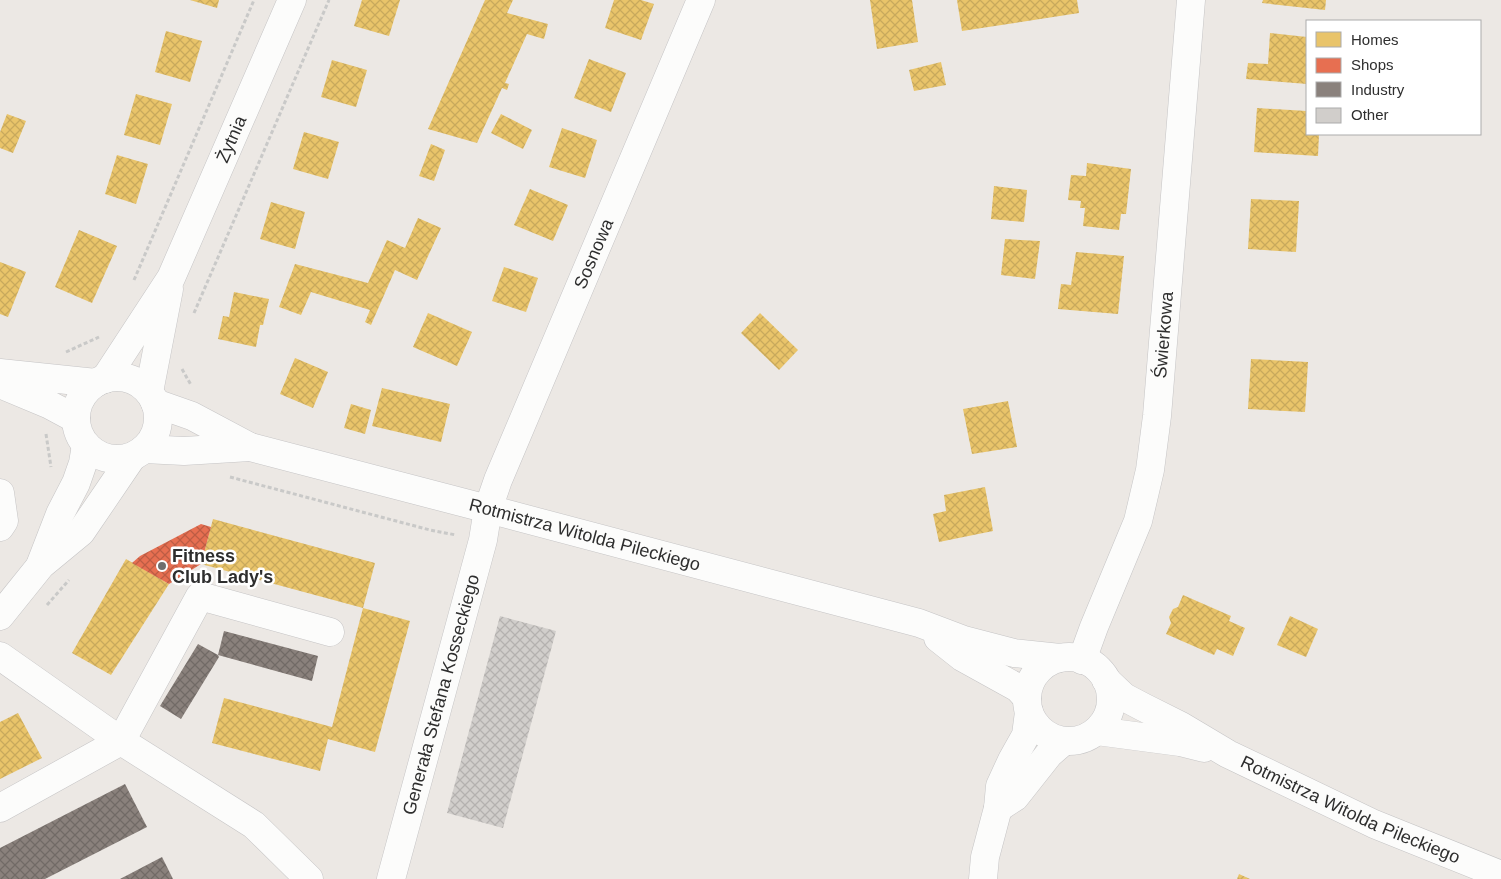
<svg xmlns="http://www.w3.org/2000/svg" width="1501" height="879" viewBox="0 0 1501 879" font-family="Helvetica,sans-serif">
<defs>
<pattern id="homes-cross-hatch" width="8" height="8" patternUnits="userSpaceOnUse" patternTransform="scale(1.25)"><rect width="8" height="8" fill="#e9c46a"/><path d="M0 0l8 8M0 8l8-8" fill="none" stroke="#c8a95c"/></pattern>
<pattern id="shops-cross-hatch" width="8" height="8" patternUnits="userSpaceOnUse" patternTransform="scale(1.25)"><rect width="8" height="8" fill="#e76f51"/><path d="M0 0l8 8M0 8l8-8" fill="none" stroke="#bc5c44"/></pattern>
<pattern id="industry-cross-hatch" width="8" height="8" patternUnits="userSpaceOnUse" patternTransform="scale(1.25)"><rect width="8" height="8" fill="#8a817c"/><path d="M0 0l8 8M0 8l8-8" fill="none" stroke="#716a66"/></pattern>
<pattern id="building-cross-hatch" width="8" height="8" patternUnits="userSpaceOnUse" patternTransform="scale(1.25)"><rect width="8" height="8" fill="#d1cecb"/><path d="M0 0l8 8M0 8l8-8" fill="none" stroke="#b4b1af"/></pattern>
</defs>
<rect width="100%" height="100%" fill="#ece8e4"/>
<g fill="url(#homes-cross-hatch)">
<path d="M 190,0 L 219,0 L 217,8 Z"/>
<path d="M 362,0 L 400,0 L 389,36 L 354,26 Z"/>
<path d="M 485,0 L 513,0 L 507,13 L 548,24 L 544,39 L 527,34 L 505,83 L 509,84 L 507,90 L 502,88 L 477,143 L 428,129 Z"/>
<path d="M 614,0 L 641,0 L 654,4 L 641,40 L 605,28 Z"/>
<path d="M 870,0 L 912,0 L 918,42 L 877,49 Z"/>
<path d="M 957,0 L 1077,0 L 1079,13 L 962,31 Z"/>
<path d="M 1263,0 L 1326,0 L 1325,10 L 1262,3 Z"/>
<path d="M 166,31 L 202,41 L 190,82 L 155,72 Z"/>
<path d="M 1270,33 L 1307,37 L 1307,84 L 1246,79 L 1248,63 L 1268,64 Z"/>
<path d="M 589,59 L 626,73 L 611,112 L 574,98 Z"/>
<path d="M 332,60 L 367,70 L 356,107 L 321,97 Z"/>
<path d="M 941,62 L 946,85 L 914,91 L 909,70 Z"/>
<path d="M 136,94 L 172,104 L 160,145 L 124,135 Z"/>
<path d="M 1257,108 L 1307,111 L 1307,134 L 1319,134 L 1318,156 L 1254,152 Z"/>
<path d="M 7,114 L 26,121 L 13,153 L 0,148 L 0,132 Z"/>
<path d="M 501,114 L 532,130 L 523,149 L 491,133 Z"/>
<path d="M 562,128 L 597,140 L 585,178 L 549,167 Z"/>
<path d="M 304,132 L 339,142 L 328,179 L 293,169 Z"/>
<path d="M 431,144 L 445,150 L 434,181 L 419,176 Z"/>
<path d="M 117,155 L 148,164 L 136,204 L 105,194 Z"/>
<path d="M 1087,163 L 1131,169 L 1126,214 L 1121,214 L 1119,230 L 1083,226 L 1085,208 L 1080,208 L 1081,201 L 1068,200 L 1071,175 L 1086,176 Z"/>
<path d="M 994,186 L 1027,190 L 1024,222 L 991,219 Z"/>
<path d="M 530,189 L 568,205 L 553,241 L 514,225 Z"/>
<path d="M 1251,199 L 1299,201 L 1296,252 L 1248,249 Z"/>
<path d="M 271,202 L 305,212 L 295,249 L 260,239 Z"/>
<path d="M 418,218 L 441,228 L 417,280 L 395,270 L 371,325 L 365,322 L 370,310 L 311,292 L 301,315 L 279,307 L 295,264 L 368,283 L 387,240 L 405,248 Z"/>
<path d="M 79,230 L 117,246 L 92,303 L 55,287 Z"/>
<path d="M 1005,239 L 1040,241 L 1035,279 L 1001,275 Z"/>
<path d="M 1076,252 L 1124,256 L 1118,314 L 1058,309 L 1061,284 L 1071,285 Z"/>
<path d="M 0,262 L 26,272 L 8,317 L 0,314 Z"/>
<path d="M 504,267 L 538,278 L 526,312 L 492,301 Z"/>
<path d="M 234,292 L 269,299 L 263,325 L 260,325 L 256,347 L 218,339 L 223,316 L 229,317 Z"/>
<path d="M 428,313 L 472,332 L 457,366 L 413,347 Z"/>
<path d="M 760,313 L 798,350 L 779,370 L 741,333 Z"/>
<path d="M 295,358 L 328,372 L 313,408 L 280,394 Z"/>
<path d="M 1251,359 L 1308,362 L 1305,412 L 1248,409 Z"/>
<path d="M 382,388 L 450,404 L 441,442 L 372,426 Z"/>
<path d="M 1008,401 L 1017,447 L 972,454 L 963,409 Z"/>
<path d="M 351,404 L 371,410 L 365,434 L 344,428 Z"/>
<path d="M 985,487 L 993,531 L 939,542 L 933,514 L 946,511 L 944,495 Z"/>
<path d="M 213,519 L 375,563 L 363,608 L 410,621 L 375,752 L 328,739 L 320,771 L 212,743 L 224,698 L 332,727 L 363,608 L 201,564 Z"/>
<path d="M 126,559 L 169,584 L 111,675 L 72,653 Z"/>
<path d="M 1183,595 L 1231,616 L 1229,621 L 1245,628 L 1233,656 L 1217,649 L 1214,655 L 1166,634 L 1171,623 L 1169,617 L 1173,609 L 1178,607 Z"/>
<path d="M 1290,616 L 1318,629 L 1306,657 L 1277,645 Z"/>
<path d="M 18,713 L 42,758 L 0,779 L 0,722 Z"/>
<path d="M 1239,874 L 1250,879 L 1237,879 Z"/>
</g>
<path fill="url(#shops-cross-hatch)" d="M 201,524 L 211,527 L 201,564 L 169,584 L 132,563 L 140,556 Z"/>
<g fill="url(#industry-cross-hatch)">
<path d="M 224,631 L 318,656 L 312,681 L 218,655 L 219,657 L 181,719 L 160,706 L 198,644 L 218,655 Z"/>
<path d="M 125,784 L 147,827 L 45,879 L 0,879 L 0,848 Z"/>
<path d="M 162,857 L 173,879 L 120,879 Z"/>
</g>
<path fill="url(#building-cross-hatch)" d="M 500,616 L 556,631 L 503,828 L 447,813 Z"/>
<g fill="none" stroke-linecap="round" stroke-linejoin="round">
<g stroke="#c5c4c5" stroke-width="29">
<g id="minor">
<path d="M 0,373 L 96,383"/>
<circle cx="117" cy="418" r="41"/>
<path id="s1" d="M 105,379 L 171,278 L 292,0"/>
<path d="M 0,384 L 48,404 L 76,419"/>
<path d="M 149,392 L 169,289"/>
<path id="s2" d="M 155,403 L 192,416 L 250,447 L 488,509 L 919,623 L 964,640 L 1014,653 L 1060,658"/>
<path d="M 144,449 L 184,451 L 250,447"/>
<path d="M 0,493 L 4,521 L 0,527"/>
<path d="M 41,563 L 60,514 L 76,483 L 83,463 L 86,445"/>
<path d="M 0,616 L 41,565 L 81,532 L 132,457"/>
<path d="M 938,638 L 962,657 L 1018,688 L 1027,698"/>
<path d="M 0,656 L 121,741 L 254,825 L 309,879"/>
<circle cx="1069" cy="699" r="42"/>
<path id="s3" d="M 1082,660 L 1094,627 L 1138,521 L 1150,470 L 1157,416 L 1191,0"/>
<path id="s4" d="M 1106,680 L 1124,697 L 1143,707 L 1181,726 L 1228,754 L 1374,824 L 1501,875"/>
<path d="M 1097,731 L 1180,742 L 1204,748"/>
<path d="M 0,808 L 121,741 L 200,596 L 330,632"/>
<path d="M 998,808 L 1015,797 L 1049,754 L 1064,741"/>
<path id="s5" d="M 391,879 L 483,540 L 488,509 L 498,480 L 701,0"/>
<path d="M 983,879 L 985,857 L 998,808 L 1000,786 L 1012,760 L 1026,735 L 1029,712"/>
</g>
</g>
<g stroke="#c9c9c8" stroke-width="3" stroke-dasharray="4 2.5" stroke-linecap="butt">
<path d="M 134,280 L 254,0"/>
<path d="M 194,313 L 329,0"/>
<path d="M 66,352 L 99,337"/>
<path d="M 182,369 L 191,385"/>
<path d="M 46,434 L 51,467"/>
<path d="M 230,477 L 430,530 L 456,535"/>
<path d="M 47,605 L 69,580"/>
</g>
<use href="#minor" stroke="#fcfcfb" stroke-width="28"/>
</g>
<circle fill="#706f6e" stroke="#fff" stroke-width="2" cx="162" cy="566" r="5"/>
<g text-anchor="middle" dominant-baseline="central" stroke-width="5" stroke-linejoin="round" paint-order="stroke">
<g font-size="18" fill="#2e2e2e" stroke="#fff">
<text stroke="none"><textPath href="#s1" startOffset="272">Żytnia</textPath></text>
<text stroke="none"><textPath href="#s5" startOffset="659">Sosnowa</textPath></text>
<text stroke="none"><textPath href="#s3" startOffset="338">Świerkowa</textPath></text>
<text stroke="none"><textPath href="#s2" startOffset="451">Rotmistrza Witolda Pileckiego</textPath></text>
<text stroke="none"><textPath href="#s5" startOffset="191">Generała Stefana Kosseckiego</textPath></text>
<text stroke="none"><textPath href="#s4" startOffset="278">Rotmistrza Witolda Pileckiego</textPath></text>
</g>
<g font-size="18" font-weight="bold" fill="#2e2e2e" stroke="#fff" text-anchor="start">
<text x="172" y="556">Fitness<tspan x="172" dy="21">Club Lady's</tspan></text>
</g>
</g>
<rect x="1306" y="20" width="175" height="115" fill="#ffffff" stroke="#ababab"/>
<rect x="1316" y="32" width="25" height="15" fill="#e9c46a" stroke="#ababab"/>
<text x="1351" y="45" font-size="15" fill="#2e2e2e">Homes</text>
<rect x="1316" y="58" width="25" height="15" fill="#e76f51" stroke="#ababab"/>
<text x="1351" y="70" font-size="15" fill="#2e2e2e">Shops</text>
<rect x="1316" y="82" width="25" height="15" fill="#8a817c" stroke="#ababab"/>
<text x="1351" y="95" font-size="15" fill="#2e2e2e">Industry</text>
<rect x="1316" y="108" width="25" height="15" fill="#d1cecb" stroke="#ababab"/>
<text x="1351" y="120" font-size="15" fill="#2e2e2e">Other</text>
</svg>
